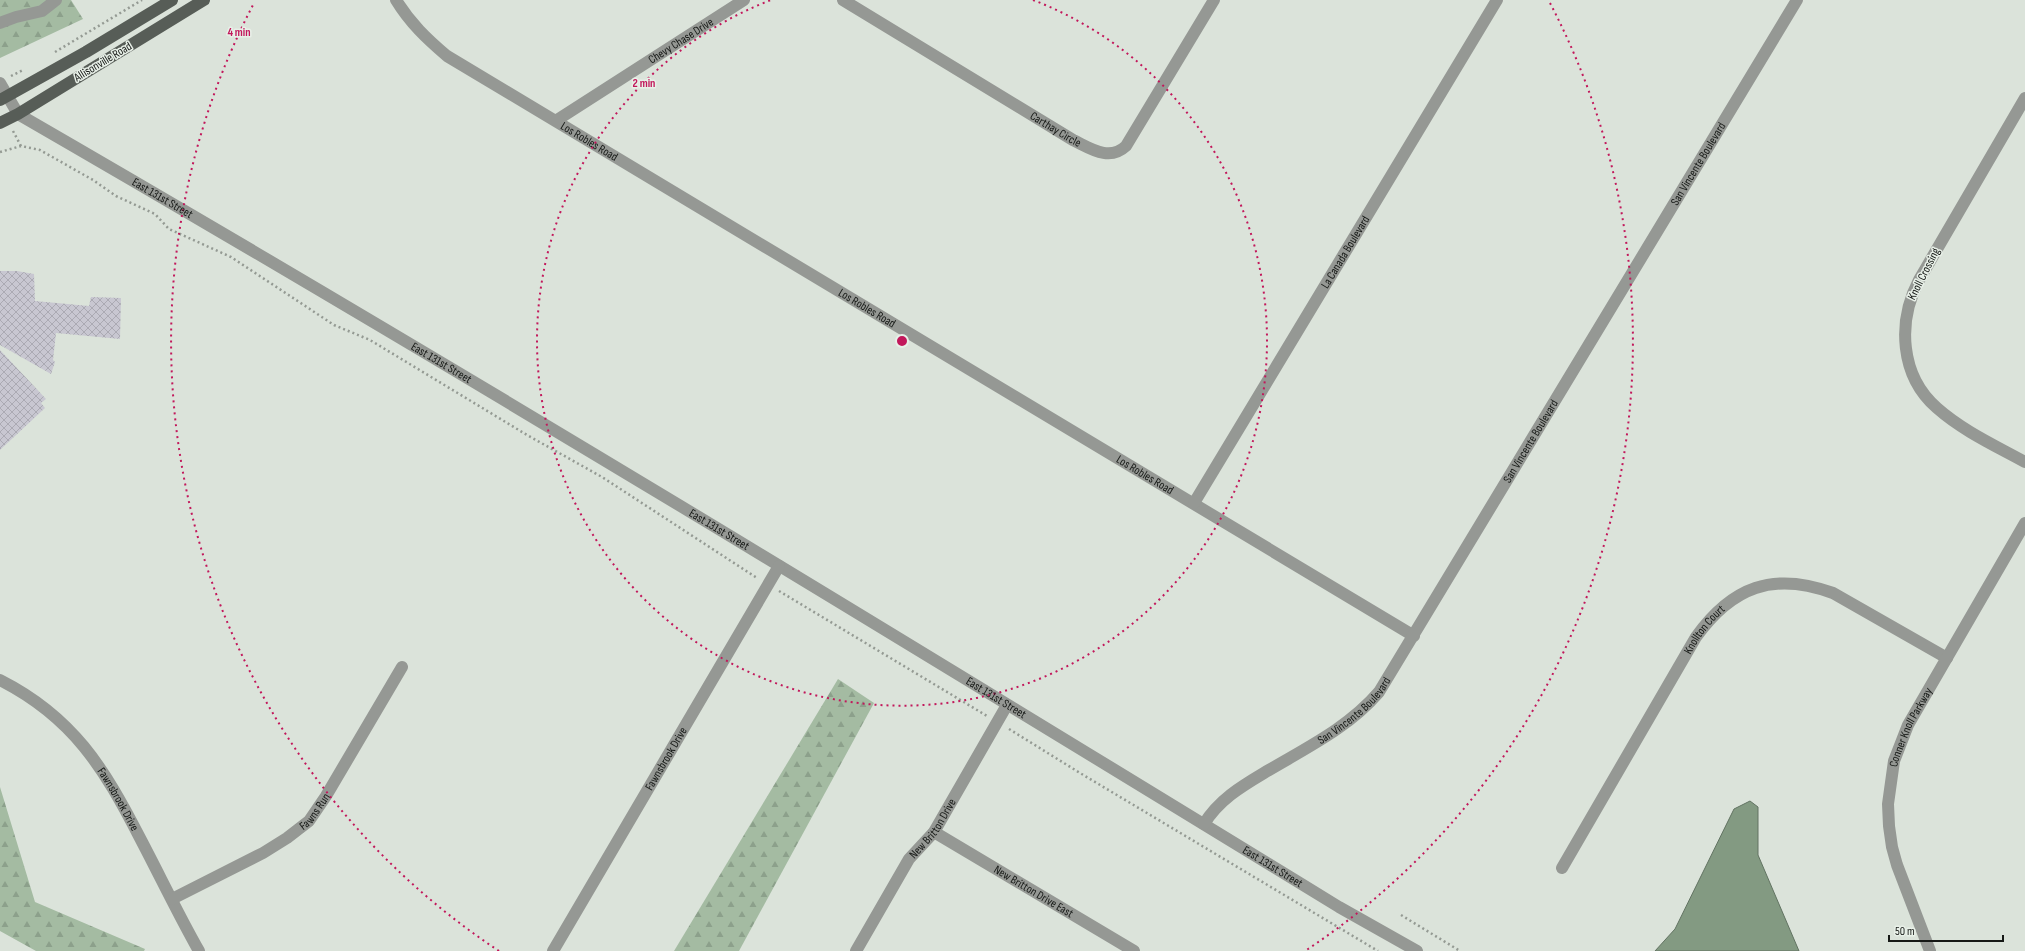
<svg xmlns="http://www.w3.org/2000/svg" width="2025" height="951" viewBox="0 0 2025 951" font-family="'Sofia Sans Condensed',sans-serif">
<defs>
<pattern id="forest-firs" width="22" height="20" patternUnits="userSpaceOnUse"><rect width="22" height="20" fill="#a4bba2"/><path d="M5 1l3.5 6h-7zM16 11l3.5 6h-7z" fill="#8ca08b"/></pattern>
<pattern id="building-cross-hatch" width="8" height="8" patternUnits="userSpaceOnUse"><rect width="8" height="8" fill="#c8c7d1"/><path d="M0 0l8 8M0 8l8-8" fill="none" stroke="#abaab3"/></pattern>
</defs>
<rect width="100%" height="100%" fill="#dbe3da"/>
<g fill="url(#forest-firs)">
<path d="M 0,0 L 71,0 L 83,19 L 0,58 Z"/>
<path d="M 838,679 L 874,703 L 739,951 L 674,951 Z"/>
<path d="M 0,787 L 35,902 L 145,949 L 144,951 L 36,951 L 0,931 Z"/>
</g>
<path fill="#839a82" stroke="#627362" d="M 1750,801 L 1758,807 L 1758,855 L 1799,951 L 1655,951 L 1675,929 L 1734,809 Z"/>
<g fill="url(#building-cross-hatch)">
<path d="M 0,271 L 17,271 L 34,274 L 35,301 L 89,306 L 91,297 L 121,298 L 120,339 L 56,333 L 53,360 L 55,362 L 51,374 L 0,345 Z"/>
<path d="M 0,350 L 46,399 L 41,403 L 45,408 L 0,450 Z"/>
</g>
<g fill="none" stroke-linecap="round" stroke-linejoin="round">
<g stroke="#949a93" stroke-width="2.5" stroke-dasharray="2 3" stroke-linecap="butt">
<path d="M 55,52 L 142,0"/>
<path d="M 11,76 L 23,70"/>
<path d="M 13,131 L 21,146"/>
<path d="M 0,152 L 21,146 L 40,150 L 93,180 L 116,196 L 155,214 L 169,229 L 231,257 L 334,325 L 370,340 L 527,435 L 602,477 L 757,578"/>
<path d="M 779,591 L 987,716"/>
<path d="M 1009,729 L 1080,773 L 1378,951"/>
<path d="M 1401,915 L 1460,951"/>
</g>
<g stroke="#959894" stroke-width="12">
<path id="s1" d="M 396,0 C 410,23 427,39 447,56 L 1414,636"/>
<path id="s2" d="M 843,0 L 1073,140 C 1090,148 1109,162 1126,146 L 1214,0"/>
<path d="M 0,23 L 16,17 L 42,11 L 56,0"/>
<path id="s3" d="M 0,83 L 18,114 C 463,371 901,639 1339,907 L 1417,951"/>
<path d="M 2025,98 L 1919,280 C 1897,322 1900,376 1937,408 C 1963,431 1996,446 2025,462"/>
<path id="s4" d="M 557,120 L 744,0"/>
<path id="s5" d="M 1194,503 L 1497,0"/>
<path id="s6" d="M 0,680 C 73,717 104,768 140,838 C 160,876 178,914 199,951"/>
<path id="s7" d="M 1204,824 C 1220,798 1244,785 1269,770 C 1308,747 1349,727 1379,692 L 1797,0"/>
<path id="s8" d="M 934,832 L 1134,951"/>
<path id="s9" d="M 1562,868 L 1696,637 C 1732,587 1773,571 1833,593 L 1947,658"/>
<path id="s10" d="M 172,899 L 263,853 L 287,838 L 309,821 L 326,796 L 402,667"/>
<path id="s11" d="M 553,951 L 779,566"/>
<path id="s12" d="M 856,951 L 909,859 L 934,832 L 1007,705"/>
<path id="s13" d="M 1930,951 L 1897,865 L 1892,847 L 1889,826 L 1888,804 L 1894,761 L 1908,725 L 2025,523"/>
</g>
<g stroke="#575d57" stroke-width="12">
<path d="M 0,100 L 86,52 L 172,0"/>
<path d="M 0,123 L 18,114 L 204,0"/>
</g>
</g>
<g fill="none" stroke="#c2185b" stroke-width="2" stroke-dasharray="2 4">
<path d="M1033 0A365 365 0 1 1 771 0"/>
<path d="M499 951A731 731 0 0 1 254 3M1550 3A731 731 0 0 1 1305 951"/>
</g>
<g text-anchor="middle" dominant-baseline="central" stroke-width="3" stroke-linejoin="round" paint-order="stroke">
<g font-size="12" fill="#161916" stroke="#e8f0e8">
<text stroke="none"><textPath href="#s4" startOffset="147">Chevy Chase Drive</textPath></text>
<text transform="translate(103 62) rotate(-31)">Allisonville Road</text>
<text stroke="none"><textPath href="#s2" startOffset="249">Carthay Circle</textPath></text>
<text stroke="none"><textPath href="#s1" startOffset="242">Los Robles Road</textPath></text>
<text stroke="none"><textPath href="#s7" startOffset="838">San Vincente Boulevard</textPath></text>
<text stroke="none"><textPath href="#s3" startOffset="203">East 131st Street</textPath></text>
<text stroke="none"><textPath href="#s5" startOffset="293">La Canada Boulevard</textPath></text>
<text transform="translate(1924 274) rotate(-63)">Knoll Crossing</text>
<text stroke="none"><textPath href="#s1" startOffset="566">Los Robles Road</textPath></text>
<text stroke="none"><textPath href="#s3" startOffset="527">East 131st Street</textPath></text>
<text stroke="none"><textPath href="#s7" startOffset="514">San Vincente Boulevard</textPath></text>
<text stroke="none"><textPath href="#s1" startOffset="890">Los Robles Road</textPath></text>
<text stroke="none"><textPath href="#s3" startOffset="851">East 131st Street</textPath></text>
<text stroke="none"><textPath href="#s9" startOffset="278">Knollton Court</textPath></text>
<text stroke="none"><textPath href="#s3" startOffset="1175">East 131st Street</textPath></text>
<text stroke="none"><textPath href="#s7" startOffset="190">San Vincente Boulevard</textPath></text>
<text stroke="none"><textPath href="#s13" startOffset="235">Conner Knoll Parkway</textPath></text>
<text stroke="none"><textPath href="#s11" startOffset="223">Fawnsbrook Drive</textPath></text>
<text stroke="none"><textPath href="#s6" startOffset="171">Fawnsbrook Drive</textPath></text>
<text stroke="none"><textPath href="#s10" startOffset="169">Fawns Run</textPath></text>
<text stroke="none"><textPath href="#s12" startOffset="145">New Britton Drive</textPath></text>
<text stroke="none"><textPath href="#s3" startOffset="1499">East 131st Street</textPath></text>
<text stroke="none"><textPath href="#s8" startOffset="116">New Britton Drive East</textPath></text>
</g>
</g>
<circle cx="902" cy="341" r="6" fill="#c2185b" stroke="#e8f0e8" stroke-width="2"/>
<g font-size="12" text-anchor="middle" font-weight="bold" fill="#c2185b" stroke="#e8f0e8" stroke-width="3" stroke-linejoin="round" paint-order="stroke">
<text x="239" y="36">4 min</text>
<text x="644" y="87">2 min</text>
</g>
<path d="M1889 935v6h114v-6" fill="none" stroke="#161916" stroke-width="2"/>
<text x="1895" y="935" font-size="12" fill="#161916" stroke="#e8f0e8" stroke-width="3" paint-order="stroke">50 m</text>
</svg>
